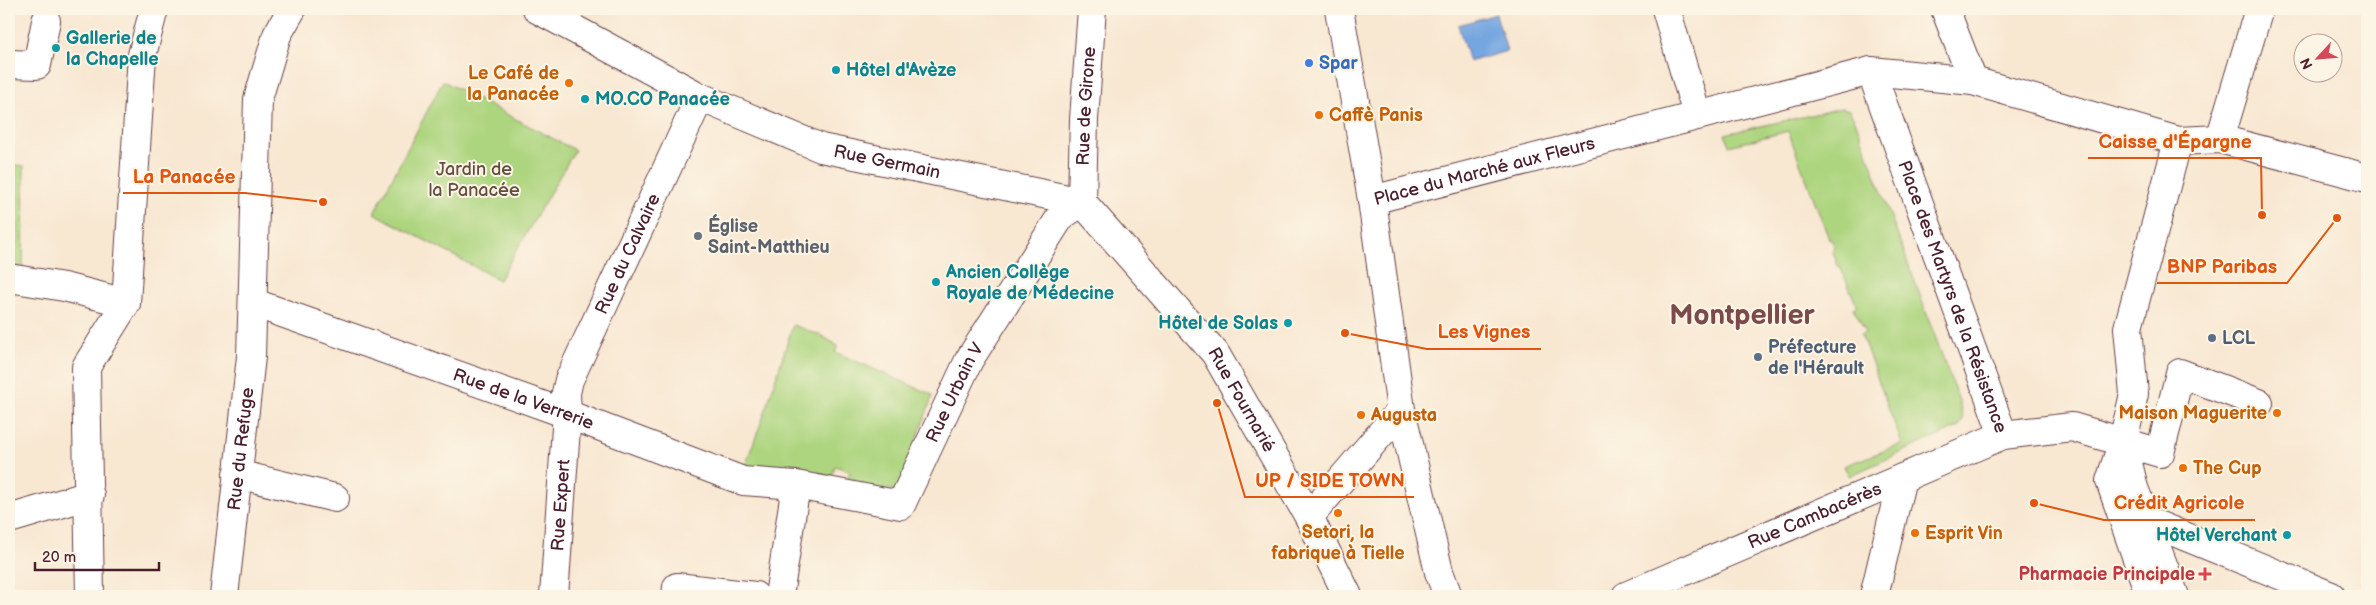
<svg xmlns="http://www.w3.org/2000/svg" width="2376" height="605" viewBox="0 0 2376 605" font-family="'Balsamiq Sans',sans-serif">
<rect width="100%" height="100%" fill="#fcf5e5"/>
<filter id="ink" filterUnits="userSpaceOnUse"><feTurbulence type="fractalNoise" baseFrequency=".02" numOctaves="2"/><feDisplacementMap in="SourceGraphic" scale="10" xChannelSelector="R" yChannelSelector="G"/><feConvolveMatrix kernelMatrix="1 2 1 2 8 2 1 2 1" color-interpolation-filters="sRGB"/></filter>
<filter id="wash" filterUnits="userSpaceOnUse"><feTurbulence type="fractalNoise" baseFrequency=".0096" numOctaves="4" result="noise"/><feDisplacementMap in="SourceGraphic" scale="20" xChannelSelector="R" yChannelSelector="G"/><feGaussianBlur stdDeviation="1.12" result="paint"/><feColorMatrix in="noise" values="0 0 0 0 0 0 0 0 0 0 0 0 0 0 0 0 0 1.4 0 .05"/><feComposite in="paint" operator="in"/></filter>
<g filter="url(#wash)">
<rect width="100%" height="100%" fill="#f8e7d1"/>
<g fill="#add57f" stroke="#7c7a55">
<path d="M 443,81 L 575,150 L 499,280 L 374,213 Z"/>
<path d="M 1842,108 L 1849,110 L 1855,120 L 1959,401 L 1963,419 L 1958,427 L 1849,476 L 1844,466 L 1902,444 L 1861,334 L 1866,332 L 1853,308 L 1857,306 L 1840,266 L 1838,266 L 1832,250 L 1835,248 L 1831,239 L 1829,239 L 1788,131 L 1729,146 L 1725,134 Z"/>
<path d="M 9,164 L 24,166 L 23,273 L 9,271 Z"/>
<path d="M 793,325 L 822,336 L 838,346 L 835,352 L 933,395 L 898,490 L 845,488 L 850,471 L 835,466 L 829,485 L 744,468 L 764,415 Z"/>
</g>
<path fill="#74a6e0" stroke="#5f6286" d="M 1496,14 L 1507,51 L 1469,62 L 1458,25 Z"/>
</g>
<g filter="url(#ink)">
<g fill="none" stroke-linecap="round" stroke-linejoin="round">
<g stroke="#643d44" stroke-width="30">
<g id="street">
<path id="s1" d="M 537,9 L 700,97 L 821,148 L 1082,202"/>
<path d="M 1339,9 L 1372,200 L 1401,410 L 1439,572 L 1448,596"/>
<path d="M 1666,9 L 1697,115"/>
<path d="M 1945,9 L 1973,81"/>
<path d="M 9,64 L 37,65 L 46,21"/>
<path id="s2" d="M 1871,71 L 2003,435"/>
<path d="M 2220,139 L 2259,9"/>
<path id="s3" d="M 1372,200 L 1871,71 L 1973,81 L 2178,141 L 2220,139 L 2367,178"/>
<path id="s4" d="M 1082,202 L 1215,353 L 1309,517 L 1348,596"/>
<path id="s5" d="M 1082,202 L 1084,119 L 1092,9"/>
<path d="M 9,278 L 64,287 L 126,303"/>
<path id="s6" d="M 254,303 L 567,414 L 743,481 L 796,485 L 901,505 L 969,360 L 1061,216 L 1082,202"/>
<path d="M 2123,442 L 2134,488 L 2175,596"/>
<path d="M 237,474 L 335,498"/>
<path d="M 1309,517 L 1401,410"/>
<path d="M 9,519 L 90,495"/>
<path d="M 2145,520 L 2331,596"/>
<path d="M 90,596 L 86,367 L 126,303 L 142,55 L 154,9"/>
<path id="s7" d="M 224,596 L 251,357 L 258,99 L 277,35 L 292,9"/>
<path id="s8" d="M 554,596 L 567,414 L 566,393 L 569,380 L 700,97"/>
<path d="M 676,596 L 677,587 L 755,596"/>
<path d="M 779,596 L 796,485"/>
<path id="s9" d="M 1626,596 L 2003,435 L 2072,427 L 2160,453 L 2180,373 L 2259,403"/>
<path d="M 1874,596 L 1902,478"/>
<path d="M 2150,596 L 2110,481 L 2123,441 L 2134,394 L 2128,328 L 2178,141"/>
</g>
</g>
<use href="#street" stroke="#fff" stroke-width="28"/>
</g>
</g>
<g fill="#0f9aa8" stroke="#fcf5e5" stroke-width="2">
<circle cx="56" cy="48" r="5"/>
<circle cx="836" cy="70" r="5"/>
<circle cx="585" cy="99" r="5"/>
<circle cx="936" cy="282" r="5"/>
<circle cx="1288" cy="323" r="5"/>
<circle cx="2287" cy="535" r="5"/>
</g>
<circle fill="#3f7fe0" stroke="#fcf5e5" stroke-width="2" cx="1309" cy="63" r="5"/>
<g fill="#e8710a" stroke="#fcf5e5" stroke-width="2">
<circle cx="569" cy="83" r="5"/>
<circle cx="1319" cy="115" r="5"/>
<circle cx="2277" cy="413" r="5"/>
<circle cx="1361" cy="415" r="5"/>
<circle cx="2183" cy="468" r="5"/>
<circle cx="1338" cy="513" r="5"/>
<circle cx="1915" cy="533" r="5"/>
</g>
<circle fill="#6b7280" stroke="#fcf5e5" stroke-width="2" cx="698" cy="236" r="5"/>
<g fill="#5c6f8a" stroke="#fcf5e5" stroke-width="2">
<circle cx="2212" cy="338" r="5"/>
<circle cx="1758" cy="357" r="5"/>
</g>
<path fill="#e0444e" stroke="#fcf5e5" stroke-width="2" d="M2202.5 566.5h5v5h5v5h-5v5h-5v-5h-5v-5h5z"/>
<g text-anchor="middle" dominant-baseline="central" stroke-width="4" stroke-linejoin="round" paint-order="stroke">
<g font-size="18" font-weight="bold" fill="#0d838f" stroke="#fcf5e5" text-anchor="start">
<text x="66" y="38">Gallerie de<tspan x="66" dy="21">la Chapelle</tspan></text>
<text x="846" y="70">Hôtel d'Avèze</text>
<text x="595" y="99">MO.CO Panacée</text>
<text x="946" y="272">Ancien Collège<tspan x="946" dy="21">Royale de Médecine</tspan></text>
<text x="1278" y="323" text-anchor="end">Hôtel de Solas</text>
<text x="2277" y="535" text-anchor="end">Hôtel Verchant</text>
</g>
<g font-size="18" font-weight="bold" fill="#366cbe" stroke="#fcf5e5" text-anchor="start">
<text x="1319" y="63">Spar</text>
</g>
<g font-size="18" font-weight="bold" fill="#c56008" stroke="#fcf5e5" text-anchor="start">
<text x="559" y="73" text-anchor="end">Le Café de<tspan x="559" dy="21">la Panacée</tspan></text>
<text x="1329" y="115">Caffè Panis</text>
<text x="2267" y="413" text-anchor="end">Maison Maguerite</text>
<text x="1371" y="415">Augusta</text>
<text x="2193" y="468">The Cup</text>
<text x="1338" y="532" text-anchor="middle">Setori, la<tspan x="1338" dy="21">fabrique à Tielle</tspan></text>
<text x="1925" y="533">Esprit Vin</text>
</g>
<g font-size="18" fill="#4a1f2b" stroke="#fcf5e5">
<text stroke="none"><textPath href="#s5" startOffset="96">Rue de Girone</textPath></text>
<text stroke="none"><textPath href="#s1" startOffset="384">Rue Germain</textPath></text>
<text stroke="none"><textPath href="#s3" startOffset="116">Place du Marché aux Fleurs</textPath></text>
<text stroke="none"><textPath href="#s8" startOffset="356">Rue du Calvaire</textPath></text>
<text stroke="none"><textPath href="#s2" startOffset="240">Place des Martyrs de la Résistance</textPath></text>
<text stroke="none"><textPath href="#s6" startOffset="805">Rue Urbain V</textPath></text>
<text stroke="none"><textPath href="#s6" startOffset="286">Rue de la Verrerie</textPath></text>
<text stroke="none"><textPath href="#s4" startOffset="255">Rue Fournarié</textPath></text>
<text stroke="none"><textPath href="#s7" startOffset="148">Rue du Refuge</textPath></text>
<text stroke="none"><textPath href="#s8" startOffset="91">Rue Expert</textPath></text>
<text stroke="none"><textPath href="#s9" startOffset="205">Rue Cambacérès</textPath></text>
</g>
<g font-size="18" fill="#634c40" stroke="#fcf5e5">
<text x="474" y="169">Jardin de<tspan x="474" dy="21">la Panacée</tspan></text>
</g>
<g font-size="18" font-weight="bold" fill="#5b616d" stroke="#fcf5e5" text-anchor="start">
<text x="708" y="226">Église<tspan x="708" dy="21">Saint-Matthieu</tspan></text>
</g>
<g font-size="18" font-weight="bold" fill="#4e5e75" stroke="#fcf5e5" text-anchor="start">
<text x="2222" y="338">LCL</text>
<text x="1768" y="347">Préfecture<tspan x="1768" dy="21">de l'Hérault</tspan></text>
</g>
<g font-size="18" font-weight="bold" fill="#be3a42" stroke="#fcf5e5" text-anchor="end">
<text x="2195" y="574">Pharmacie Principale</text>
</g>
<g font-size="28" font-weight="bold" fill="#7b4a4a" stroke="#fcf5e5">
<text x="1742" y="315">Montpellier</text>
</g>
</g>
<path fill="none" stroke="#e0560e" stroke-width="2" d="M2262 215L2261 158H2088M323 202L245 193H123M2337 218L2287 283H2157M1345 333L1427 349H1541M1217 403L1245 497H1414M2034 503L2104 520H2255"/>
<g fill="#e0560e" stroke="#fcf5e5" stroke-width="2">
<circle cx="2262" cy="215" r="5"/>
<circle cx="323" cy="202" r="5"/>
<circle cx="2337" cy="218" r="5"/>
<circle cx="1345" cy="333" r="5"/>
<circle cx="1217" cy="403" r="5"/>
<circle cx="2034" cy="503" r="5"/>
</g>
<g font-size="19" text-anchor="middle" font-weight="bold" fill="#e0560e" stroke="#fcf5e5" stroke-width="4" stroke-linejoin="round" paint-order="stroke">
<text x="2175" y="148">Caisse d'Épargne</text>
<text x="184" y="183">La Panacée</text>
<text x="2222" y="273">BNP Paribas</text>
<text x="1484" y="338">Les Vignes</text>
<text x="1330" y="487">UP / SIDE TOWN</text>
<text x="2179" y="509">Crédit Agricole</text>
</g>
<rect width="2376" height="605" fill="none" stroke="#fcf5e5" stroke-width="30"/>
<g transform="translate(2318 58) rotate(244)"><circle r="24" fill="#fcf5e5" stroke="#b59f9b"/>
<path d="M0-4L9 19L0 12L-9 19Z" fill="#d1495b"/>
<text y="-8" font-size="14" font-weight="bold" text-anchor="middle" fill="#4a1f2b">N</text>
</g>
<path d="M35 562v8h124v-8" fill="none" stroke="#4a1f2b" stroke-width="2.5"/>
<text x="42" y="562" font-size="15" fill="#4a1f2b" stroke="#fcf5e5" stroke-width="4" paint-order="stroke">20 m</text>
</svg>
